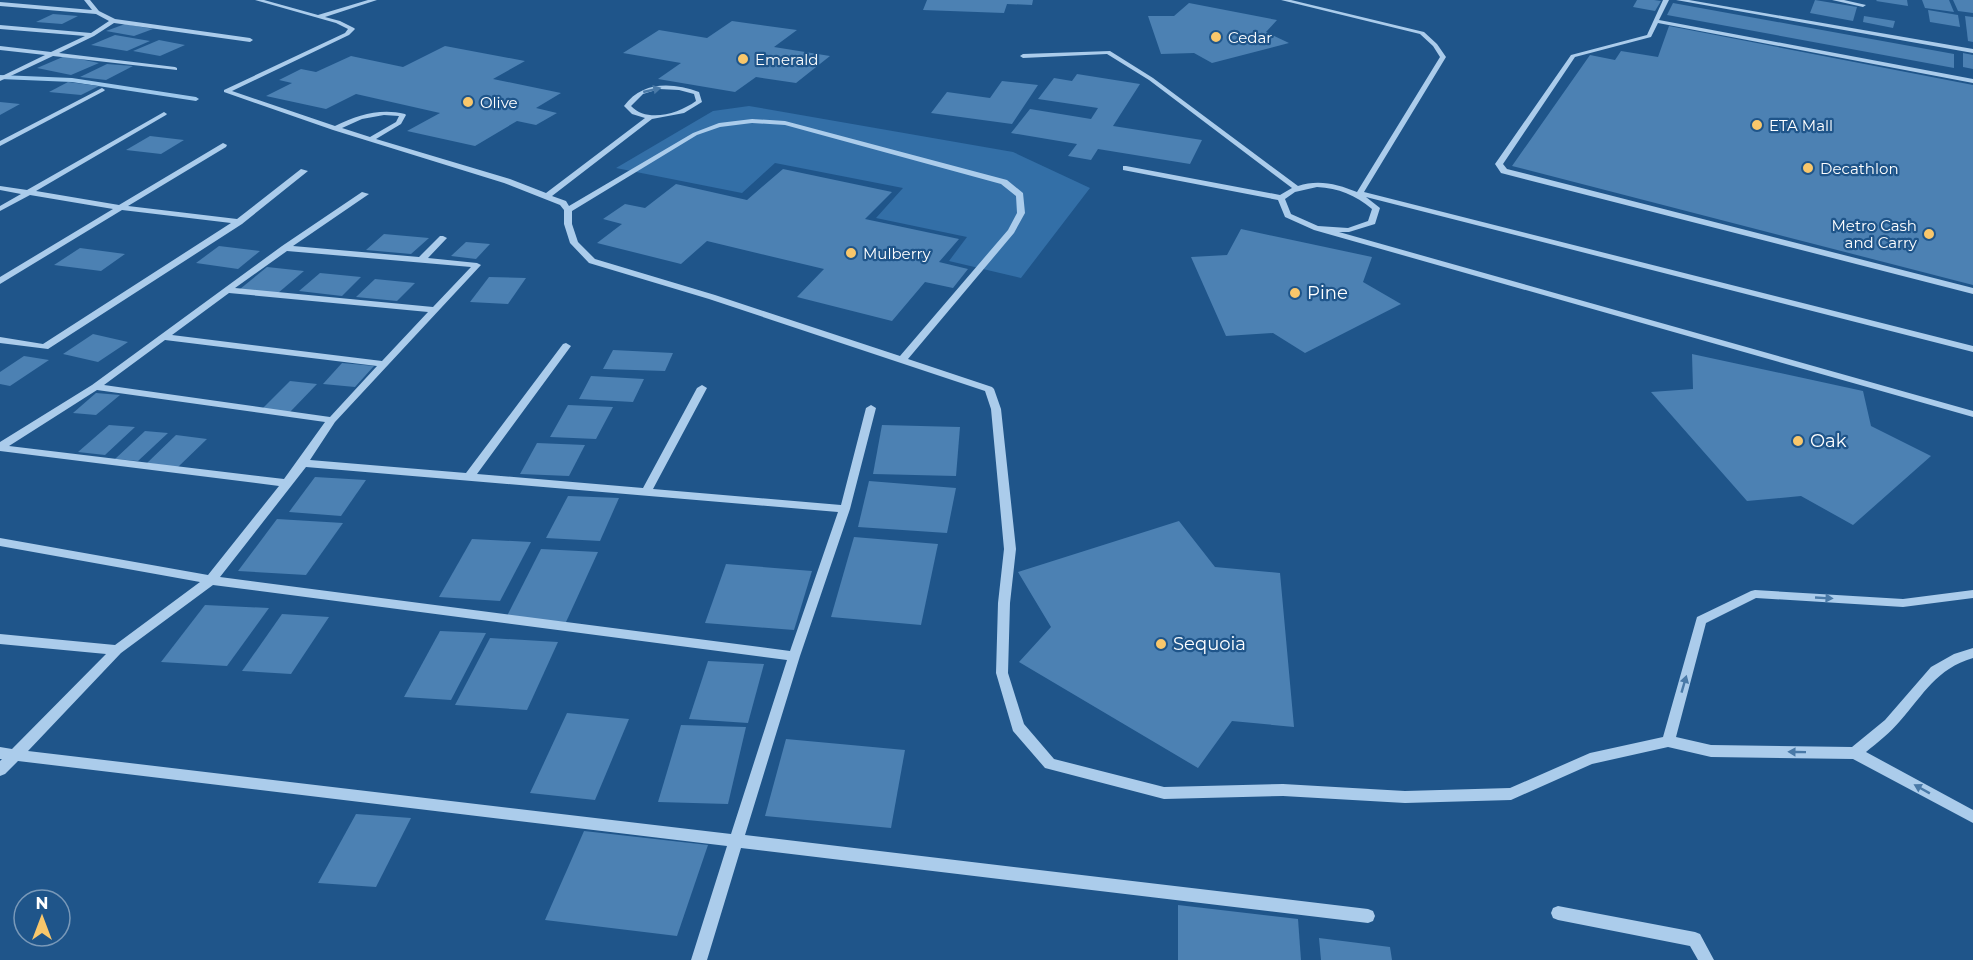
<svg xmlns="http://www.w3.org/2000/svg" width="1973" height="960" viewBox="0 0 1973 960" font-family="Montserrat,sans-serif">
<rect width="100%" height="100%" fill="#1f558a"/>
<path fill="#336fa7" d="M 749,106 L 1013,152 L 1090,188 L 1021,278 L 949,261 L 967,237 L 876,218 L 903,188 L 775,163 L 742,193 L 616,168 L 713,111 Z"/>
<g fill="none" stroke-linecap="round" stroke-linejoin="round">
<path fill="#9ec8ec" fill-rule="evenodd" d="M 0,75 L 72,78 L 196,97 L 199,99 L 196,101 L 72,82 L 0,79 Z"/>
</g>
<g fill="#4c81b3">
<path d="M 927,0 L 1033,0 L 1032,5 L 1007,4 L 1004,13 L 923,10 Z"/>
<path d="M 1637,0 L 1654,0 L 1661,1 L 1655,11 L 1633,7 Z"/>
<path d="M 1815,0 L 1857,7 L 1853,21 L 1810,13 Z"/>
<path d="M 1877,0 L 1907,0 L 1908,6 L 1876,1 Z"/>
<path d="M 1922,0 L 1949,0 L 1954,12 L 1925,8 Z"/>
<path d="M 1953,0 L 1973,0 L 1973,13 L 1958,11 Z"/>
<path d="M 1189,3 L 1277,20 L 1266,32 L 1289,43 L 1212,63 L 1194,53 L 1161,54 L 1148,16 L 1174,16 Z"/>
<path d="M 1673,3 L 1954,54 L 1954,68 L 1667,15 Z"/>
<path d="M 1928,10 L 1958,15 L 1960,27 L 1930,22 Z"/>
<path d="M 53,14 L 78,16 L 62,24 L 36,22 Z"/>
<path d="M 1864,16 L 1895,21 L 1893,28 L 1863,22 Z"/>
<path d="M 1965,16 L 1973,17 L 1973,42 L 1968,41 Z"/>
<path d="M 732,21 L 797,30 L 774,47 L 830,56 L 796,83 L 756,77 L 735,92 L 658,79 L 681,63 L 623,53 L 659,30 L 707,38 Z"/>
<path d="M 125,24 L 153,29 L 134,36 L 106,31 Z"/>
<path d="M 1669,26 L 1973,85 L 1973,285 L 1512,166 L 1590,55 L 1615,60 L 1621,51 L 1658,57 Z"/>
<path d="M 115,35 L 150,41 L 127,51 L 91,45 Z"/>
<path d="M 159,40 L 185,45 L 160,56 L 133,51 Z"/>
<path d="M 445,46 L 525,61 L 493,79 L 561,93 L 536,108 L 557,113 L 536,125 L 517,121 L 475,146 L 407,131 L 440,113 L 356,94 L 326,109 L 266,96 L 292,83 L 279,80 L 301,69 L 316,72 L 351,56 L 403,67 Z"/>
<path d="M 1963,53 L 1973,55 L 1973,69 L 1963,67 Z"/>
<path d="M 65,56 L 99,63 L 71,75 L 37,68 Z"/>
<path d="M 107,64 L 133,66 L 106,80 L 80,77 Z"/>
<path d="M 1077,74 L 1140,84 L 1113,126 L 1202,140 L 1190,164 L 1098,149 L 1091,160 L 1068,156 L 1077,144 L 1011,133 L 1030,109 L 1091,119 L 1098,108 L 1038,99 L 1054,78 L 1072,81 Z"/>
<path d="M 1002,81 L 1038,85 L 1012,124 L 931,113 L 947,92 L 990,98 Z"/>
<path d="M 68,82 L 99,86 L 81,95 L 49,92 Z"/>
<path d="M 0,102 L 20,104 L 0,115 Z"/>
<path d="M 150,136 L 184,140 L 161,154 L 126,150 Z"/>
<path d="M 783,169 L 892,192 L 865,219 L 959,239 L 939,262 L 968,269 L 953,288 L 925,282 L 892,321 L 797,297 L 824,269 L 707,241 L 681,264 L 597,243 L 622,224 L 603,219 L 625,204 L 645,208 L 676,184 L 747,200 Z"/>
<path d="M 1241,229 L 1372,257 L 1363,282 L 1401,304 L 1305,353 L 1273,333 L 1226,336 L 1191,257 L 1227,255 Z"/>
<path d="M 384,234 L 429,238 L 411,254 L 366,250 Z"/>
<path d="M 466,242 L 490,244 L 476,259 L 451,256 Z"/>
<path d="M 219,246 L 260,251 L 238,269 L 196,263 Z"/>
<path d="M 80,248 L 125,254 L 101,271 L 54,265 Z"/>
<path d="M 267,267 L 304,271 L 278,293 L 240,289 Z"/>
<path d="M 320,273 L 361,277 L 342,296 L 299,291 Z"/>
<path d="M 489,277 L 526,278 L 508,304 L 470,302 Z"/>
<path d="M 375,279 L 415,283 L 397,301 L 356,297 Z"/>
<path d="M 93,334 L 128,342 L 98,362 L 63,354 Z"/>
<path d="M 613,350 L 673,353 L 665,371 L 603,369 Z"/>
<path d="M 1692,354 L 1863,391 L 1871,426 L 1931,456 L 1853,525 L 1801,496 L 1747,501 L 1651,392 L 1693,389 Z"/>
<path d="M 24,356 L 49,360 L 10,386 L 0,384 L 0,372 Z"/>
<path d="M 342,363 L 374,366 L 355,387 L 323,384 Z"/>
<path d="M 591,376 L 644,379 L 633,402 L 579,399 Z"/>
<path d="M 290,381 L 317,384 L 290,412 L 262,409 Z"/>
<path d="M 96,393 L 120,395 L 96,415 L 73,413 Z"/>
<path d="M 568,405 L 613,407 L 596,439 L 550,437 Z"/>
<path d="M 109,425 L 135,427 L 105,455 L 78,452 Z"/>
<path d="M 882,425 L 960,427 L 956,476 L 873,474 Z"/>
<path d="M 145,431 L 168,433 L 138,461 L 115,459 Z"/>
<path d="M 176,435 L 207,439 L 178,467 L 146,464 Z"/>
<path d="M 537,443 L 585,445 L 569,476 L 520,474 Z"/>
<path d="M 315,477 L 366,480 L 341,516 L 289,512 Z"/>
<path d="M 869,481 L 956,488 L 947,533 L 858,527 Z"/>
<path d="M 568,496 L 619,498 L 600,541 L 546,538 Z"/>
<path d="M 277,519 L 343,523 L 306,575 L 238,571 Z"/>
<path d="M 1179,521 L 1215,567 L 1280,573 L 1294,727 L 1232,721 L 1198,768 L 1019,662 L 1051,627 L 1018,572 Z"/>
<path d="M 854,537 L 938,544 L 921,625 L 831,617 Z"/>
<path d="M 472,539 L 531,542 L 500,601 L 439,597 Z"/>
<path d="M 541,549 L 598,552 L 566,622 L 506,618 Z"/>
<path d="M 726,564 L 812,571 L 794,630 L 705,623 Z"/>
<path d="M 205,605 L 269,608 L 227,666 L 161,662 Z"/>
<path d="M 282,614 L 329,617 L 291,674 L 242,671 Z"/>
<path d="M 440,631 L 486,633 L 451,700 L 404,697 Z"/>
<path d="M 490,638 L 558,642 L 527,710 L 455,705 Z"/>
<path d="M 708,661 L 764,664 L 748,723 L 689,719 Z"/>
<path d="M 567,713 L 629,719 L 595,800 L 530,793 Z"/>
<path d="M 681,725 L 746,727 L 728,804 L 658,802 Z"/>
<path d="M 786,739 L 905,750 L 891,828 L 765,816 Z"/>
<path d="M 356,814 L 411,818 L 376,887 L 318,883 Z"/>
<path d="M 584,831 L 708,845 L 677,936 L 545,920 Z"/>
<path d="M 1178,905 L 1298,919 L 1301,960 L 1178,960 Z"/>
<path d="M 1319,938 L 1390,947 L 1392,960 L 1321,960 Z"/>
</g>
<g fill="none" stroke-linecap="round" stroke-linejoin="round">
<g fill="#abcceb" fill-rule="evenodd">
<path d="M 84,0 L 90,0 L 99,11 L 115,19 L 250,38 L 253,40 L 250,42 L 114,23 L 94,36 L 59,53 L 175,67 L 177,68 L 177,70 L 53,56 L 0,81 L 0,77 L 45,55 L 0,50 L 0,46 L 51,52 L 85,36 L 0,29 L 0,25 L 91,33 L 109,21 L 96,14 L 0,6 L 0,2 L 92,10 Z"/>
<path d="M 255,0 L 264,0 L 318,15 L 368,0 L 377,0 L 325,17 L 340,21 L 354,28 L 355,29 L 349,35 L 232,91 L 335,126 C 358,115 380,108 405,114 L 406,115 L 401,124 L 376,139 L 510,179 L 546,193 L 645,118 L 632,114 L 624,106 C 642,81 672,82 699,92 L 702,102 L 684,113 L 652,119 L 552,196 L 566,201 L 569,206 L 693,133 L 719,123 L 752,119 L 785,121 L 1007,180 L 1023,193 L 1025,213 L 1014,233 L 908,359 L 992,387 L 994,389 L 1001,409 L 1016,549 L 1010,603 L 1008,673 L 1024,724 L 1054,759 L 1164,787 L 1283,784 L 1405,791 L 1510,788 L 1590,753 L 1663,737 L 1697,617 L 1751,591 L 1755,590 L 1903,599 L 1973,590 L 1973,598 L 1903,607 L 1756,598 L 1706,623 L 1676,737 L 1711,745 L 1852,747 L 1885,720 L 1931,667 L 1954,654 L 1973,648 L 1973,658 C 1936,669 1924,694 1900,721 C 1890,733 1878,742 1866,752 L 1973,810 L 1973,823 L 1853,759 L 1711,757 L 1668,747 L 1592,764 L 1511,800 L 1405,803 L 1283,796 L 1164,799 L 1045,768 L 1013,731 L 996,673 L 998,603 L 1004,549 L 991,409 L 985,391 L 709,299 L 589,263 L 570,243 L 564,224 L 564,210 L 560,205 L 504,183 L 333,130 L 224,92 L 224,90 L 345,33 L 348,29 L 336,23 ZM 659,89 L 679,90 L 694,94 L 696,101 C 678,114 647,123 631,106 L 643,94 ZM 384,115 L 399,116 L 396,122 L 370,137 L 342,128 L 362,119 ZM 752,123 L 785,125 L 1001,184 L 1016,196 L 1017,213 L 1008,230 L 900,356 L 715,295 L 595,259 L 578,242 L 572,224 L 572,211 L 697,135 L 720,127 Z"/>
<path d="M 1281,0 L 1291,0 L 1424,32 L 1437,44 L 1446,57 L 1364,192 L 1973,346 L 1973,352 L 1366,197 L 1380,208 L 1375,224 L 1349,232 L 1339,232 L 1973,411 L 1973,417 L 1314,230 L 1285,217 L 1278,200 L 1123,170 L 1123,166 L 1126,166 L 1280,195 L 1292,188 L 1149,80 L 1107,54 L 1023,58 L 1020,56 L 1023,54 L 1110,51 L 1153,78 L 1298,186 C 1318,179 1338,184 1357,192 L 1440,57 L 1433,46 L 1420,34 ZM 1317,187 C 1339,188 1355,195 1372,209 L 1368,221 L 1348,228 L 1318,226 L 1291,214 L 1285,199 L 1295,192 Z"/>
<path d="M 1663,0 L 1669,0 L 1659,20 L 1973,79 L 1973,83 L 1658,23 L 1651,37 L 1575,57 L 1503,164 L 1507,169 L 1973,288 L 1973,294 L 1501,173 L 1495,164 L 1571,55 L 1647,35 Z"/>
<path d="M 1676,0 L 1689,0 L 1973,49 L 1973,53 Z"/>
<path d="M 1832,0 L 1844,0 L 1866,5 L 1863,7 Z"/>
<path d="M 102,88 L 105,90 L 104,91 L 0,146 L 0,141 Z"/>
<path d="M 164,112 L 167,114 L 166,115 L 36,191 L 119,205 L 223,143 L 227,145 L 226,147 L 128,206 L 237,219 L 301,169 L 308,171 L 242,224 L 48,349 L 0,343 L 0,337 L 43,344 L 231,223 L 122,210 L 0,284 L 0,277 L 113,209 L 30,195 L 0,211 L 0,206 L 21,194 L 0,190 L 0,186 L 27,190 Z"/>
<path d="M 362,192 L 369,194 L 293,246 L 419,257 L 440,236 L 443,236 L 447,238 L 428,258 L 477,263 L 481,265 L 335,422 L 310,460 L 466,473 L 563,344 L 566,343 L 571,346 L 477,474 L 643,488 L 697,388 L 702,385 L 707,388 L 653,489 L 841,505 L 866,408 L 871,405 L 876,408 L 850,509 L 800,656 L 745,835 L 1368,909 L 1373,911 L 1375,916 L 1373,921 L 1368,923 L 741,848 L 707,960 L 691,960 L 727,846 L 18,761 L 5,774 L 0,776 L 0,761 L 2,759 L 0,759 L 0,747 L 12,749 L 106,654 L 0,644 L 0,634 L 115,645 L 200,582 L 0,546 L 0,538 L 208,575 L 279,486 L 0,451 L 0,442 L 92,385 L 282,246 ZM 287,251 L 471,267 L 433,307 L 235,288 ZM 229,293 L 428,312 L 382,361 L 172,335 ZM 165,340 L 377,366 L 330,417 L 104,385 ZM 97,390 L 325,422 L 284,479 L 9,446 ZM 306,467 L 838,512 L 790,651 L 220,577 ZM 213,585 L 787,660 L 731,834 L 28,751 L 121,653 Z"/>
<path d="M 1558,906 L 1695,932 L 1700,934 L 1714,960 L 1698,960 L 1690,946 L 1558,920 L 1553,918 L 1551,913 L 1553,908 Z"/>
</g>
</g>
<defs><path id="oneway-solid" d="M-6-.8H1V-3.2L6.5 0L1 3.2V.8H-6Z" transform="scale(1.5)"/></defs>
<g fill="#4979a7">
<use href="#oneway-solid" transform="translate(652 90) rotate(-13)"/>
<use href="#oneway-solid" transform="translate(1824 598) rotate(3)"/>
<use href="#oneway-solid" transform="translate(1684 684) rotate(-74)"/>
<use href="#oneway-solid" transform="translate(1797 752) rotate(-179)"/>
<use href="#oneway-solid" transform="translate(1922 789) rotate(-151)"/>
</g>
<g fill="#f9c76b" stroke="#1f558a" stroke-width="2">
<circle cx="1216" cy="37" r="6"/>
<circle cx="743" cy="59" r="6"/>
<circle cx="468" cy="102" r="6"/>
<circle cx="1757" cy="125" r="6"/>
<circle cx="1808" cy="168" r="6"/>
<circle cx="1929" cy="234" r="6"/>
<circle cx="851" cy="253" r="6"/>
<circle cx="1295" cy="293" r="6"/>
<circle cx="1798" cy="441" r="6"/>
<circle cx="1161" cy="644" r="6"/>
</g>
<g text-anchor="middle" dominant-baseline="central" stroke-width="4.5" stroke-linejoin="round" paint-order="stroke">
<g font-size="15" fill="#fff" stroke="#1f558a" text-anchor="start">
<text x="1228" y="37">Cedar</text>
<text x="755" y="59">Emerald</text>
<text x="480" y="102">Olive</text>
<text x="1769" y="125">ETA Mall</text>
<text x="1820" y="168">Decathlon</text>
<text x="1917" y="225" text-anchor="end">Metro Cash<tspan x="1917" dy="17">and Carry</tspan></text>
<text x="863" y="253">Mulberry</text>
</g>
<g font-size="18" fill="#fff" stroke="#1f558a" text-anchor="start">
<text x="1307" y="293">Pine</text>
<text x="1810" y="441">Oak</text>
<text x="1173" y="644">Sequoia</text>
</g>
</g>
<g transform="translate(42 918)"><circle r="28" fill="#1f558a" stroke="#7999b9" stroke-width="1.5"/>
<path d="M0-4.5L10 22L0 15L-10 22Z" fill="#f9c76b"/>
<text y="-9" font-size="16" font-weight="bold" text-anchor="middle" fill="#ffffff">N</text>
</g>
</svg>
